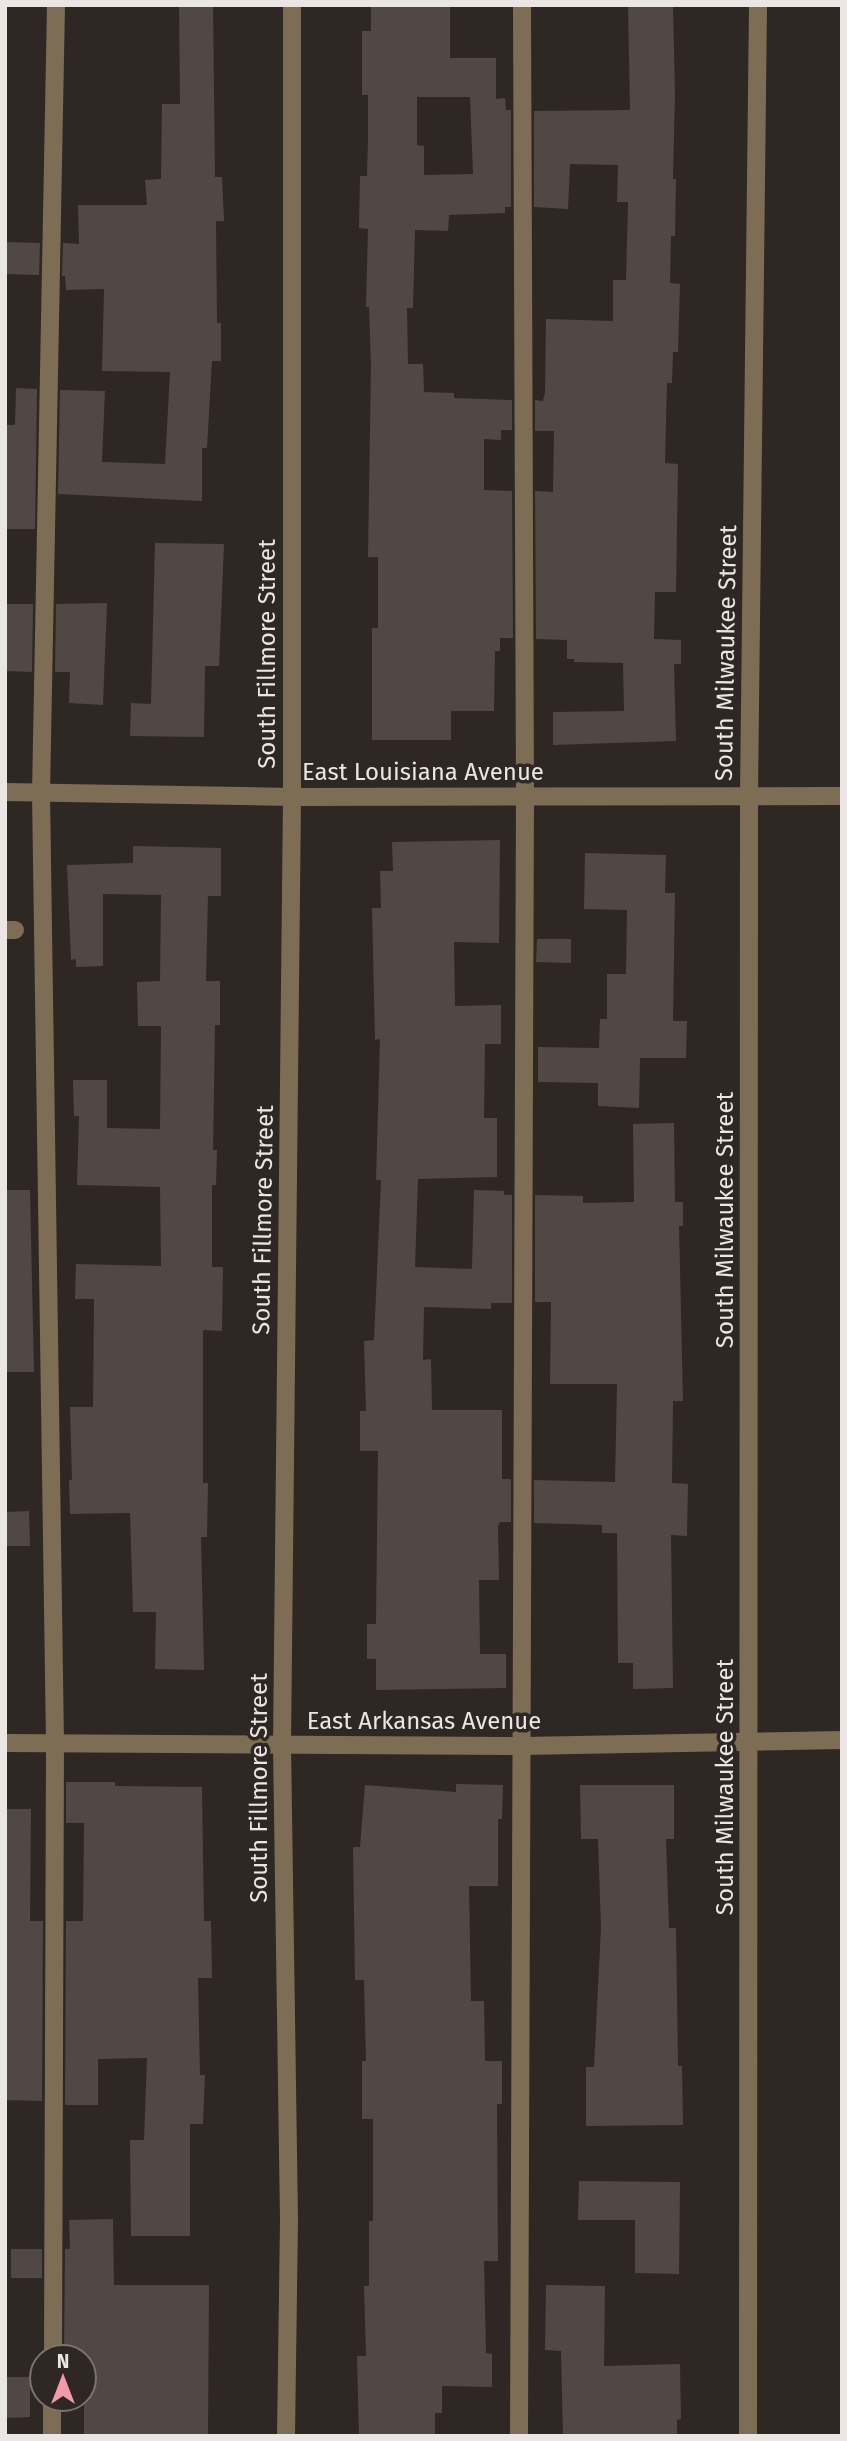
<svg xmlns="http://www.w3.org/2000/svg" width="847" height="2441" viewBox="0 0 847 2441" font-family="'Fira Sans',sans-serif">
<rect width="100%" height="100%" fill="#2f2723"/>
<g fill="#514845" fill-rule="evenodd">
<path d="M 179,5 L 213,5 L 215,177 L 222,177 L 224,221 L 216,221 L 217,323 L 221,323 L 221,361 L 212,361 L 207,448 L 202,448 L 202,501 L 58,494 L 60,390 L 105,391 L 102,462 L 165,464 L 170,372 L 102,371 L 104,289 L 66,290 L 65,276 L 62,276 L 63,243 L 79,244 L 78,205 L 147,205 L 145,180 L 161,179 L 162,104 L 180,104 Z"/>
<path d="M 371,5 L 450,5 L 450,58 L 496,58 L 496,99 L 505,98 L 506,110 L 511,110 L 511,207 L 505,207 L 505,213 L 449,215 L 448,231 L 415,230 L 413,308 L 407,308 L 408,364 L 423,364 L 424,392 L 454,393 L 454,398 L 512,400 L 512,430 L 501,430 L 501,440 L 484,439 L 484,490 L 512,491 L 513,638 L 500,638 L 500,651 L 495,651 L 494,711 L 451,711 L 451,740 L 372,740 L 372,628 L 378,628 L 378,557 L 368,557 L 371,364 L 369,307 L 366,307 L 368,229 L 359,228 L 360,176 L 367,176 L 368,138 L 368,95 L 362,95 L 362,31 L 371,31 ZM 417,97 L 470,97 L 473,174 L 424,175 L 424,146 L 417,145 Z"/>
<path d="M 628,5 L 673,5 L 675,93 L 673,179 L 676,179 L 675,236 L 671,236 L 670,283 L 680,284 L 678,352 L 673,352 L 672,383 L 667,383 L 665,463 L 678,464 L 676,592 L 655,592 L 654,639 L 681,640 L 681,664 L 674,664 L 676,741 L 553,745 L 553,712 L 624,711 L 623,663 L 574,662 L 574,659 L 567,659 L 567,640 L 536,639 L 535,491 L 553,492 L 554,431 L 535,431 L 535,400 L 543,401 L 545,392 L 546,319 L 613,321 L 613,280 L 626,280 L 628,202 L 617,202 L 618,165 L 570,164 L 568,209 L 534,207 L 534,111 L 630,110 Z"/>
<path d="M 5,242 L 40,243 L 39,275 L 5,274 Z"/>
<path d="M 16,388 L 37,389 L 35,529 L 5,529 L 5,425 L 15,425 Z"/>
<path d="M 155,543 L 224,544 L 219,666 L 205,666 L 204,737 L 130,736 L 131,703 L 151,704 Z"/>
<path d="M 107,603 L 103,705 L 69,703 L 70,672 L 55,672 L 56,604 Z"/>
<path d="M 5,604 L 33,604 L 32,672 L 5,671 Z"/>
<path d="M 500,840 L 499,943 L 454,942 L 455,1006 L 501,1005 L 501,1044 L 485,1044 L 484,1118 L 497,1118 L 497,1177 L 418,1179 L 415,1267 L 472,1269 L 474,1190 L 504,1191 L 504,1195 L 512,1195 L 512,1303 L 491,1303 L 491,1309 L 424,1307 L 423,1360 L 431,1359 L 432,1410 L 502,1410 L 502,1479 L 511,1479 L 511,1522 L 500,1522 L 498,1526 L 499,1580 L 479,1580 L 480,1654 L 506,1654 L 506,1688 L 376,1690 L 376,1659 L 367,1659 L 367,1624 L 376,1624 L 378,1451 L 360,1451 L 360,1411 L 366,1411 L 364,1341 L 374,1340 L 381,1180 L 376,1180 L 380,1039 L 375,1040 L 372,908 L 381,908 L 380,871 L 393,871 L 392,842 Z"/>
<path d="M 133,846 L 221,848 L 221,896 L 208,896 L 206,981 L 220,981 L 220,1025 L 215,1025 L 213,1150 L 217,1150 L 216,1185 L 212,1185 L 212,1267 L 223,1267 L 222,1331 L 203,1330 L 203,1483 L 208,1483 L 207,1537 L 201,1537 L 204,1670 L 155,1669 L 156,1612 L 133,1612 L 130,1513 L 70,1514 L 69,1480 L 72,1480 L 70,1407 L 93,1407 L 94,1299 L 75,1299 L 76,1264 L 161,1266 L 160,1187 L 77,1185 L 79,1116 L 74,1116 L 73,1080 L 107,1080 L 107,1128 L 160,1129 L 161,1026 L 138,1026 L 137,982 L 160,981 L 161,895 L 103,894 L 103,966 L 76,967 L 76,959 L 71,960 L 67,865 L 133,863 Z"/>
<path d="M 585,853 L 666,855 L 665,893 L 675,893 L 673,1021 L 687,1021 L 686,1058 L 640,1058 L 639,1108 L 598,1106 L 598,1083 L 538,1082 L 538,1047 L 599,1048 L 600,1019 L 607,1019 L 607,974 L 626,974 L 627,910 L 584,909 Z"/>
<path d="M 537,939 L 571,939 L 571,963 L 536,962 Z"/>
<path d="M 674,1123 L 675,1202 L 683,1202 L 683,1226 L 679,1226 L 683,1401 L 673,1401 L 672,1483 L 688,1484 L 687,1536 L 671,1535 L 673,1688 L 633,1689 L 633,1663 L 618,1663 L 617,1533 L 602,1533 L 602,1525 L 534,1523 L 534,1480 L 615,1482 L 617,1384 L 550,1384 L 551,1302 L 535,1302 L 535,1195 L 583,1196 L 583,1203 L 634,1202 L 633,1124 Z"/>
<path d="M 5,1190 L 30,1190 L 34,1372 L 5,1372 Z"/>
<path d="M 29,1511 L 30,1546 L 5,1546 L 5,1512 Z"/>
<path d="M 66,1782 L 115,1782 L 115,1786 L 202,1787 L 204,1921 L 211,1921 L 212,1978 L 198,1978 L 200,2075 L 205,2075 L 203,2124 L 190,2124 L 190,2236 L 131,2236 L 130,2140 L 144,2140 L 147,2058 L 98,2059 L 98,2105 L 65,2105 L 66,1921 L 83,1921 L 84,1823 L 66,1823 Z"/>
<path d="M 456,1784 L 503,1785 L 502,1819 L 498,1819 L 498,1886 L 469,1886 L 471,2001 L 484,2001 L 485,2061 L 502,2061 L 502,2104 L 497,2104 L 498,2261 L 484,2261 L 486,2353 L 492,2354 L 492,2387 L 442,2386 L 442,2413 L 435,2413 L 435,2436 L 359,2436 L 357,2356 L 366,2356 L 364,2286 L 369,2286 L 369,2221 L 373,2221 L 373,2119 L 362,2119 L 362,2061 L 366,2061 L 364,1980 L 355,1980 L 353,1847 L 360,1847 L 365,1785 L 456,1792 Z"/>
<path d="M 580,1785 L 674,1785 L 674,1839 L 666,1839 L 669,1928 L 676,1928 L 678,2066 L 682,2066 L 683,2125 L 586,2126 L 586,2067 L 594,2067 L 601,1928 L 598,1839 L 581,1839 Z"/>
<path d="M 5,1809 L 31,1809 L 30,1921 L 43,1921 L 42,2101 L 5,2100 Z"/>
<path d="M 579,2181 L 680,2182 L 679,2274 L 635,2273 L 635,2220 L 578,2220 Z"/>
<path d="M 113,2219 L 114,2285 L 209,2285 L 208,2436 L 84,2436 L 84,2357 L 64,2357 L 65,2249 L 70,2249 L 69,2220 Z"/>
<rect x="11" y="2249" width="31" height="29"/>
<path d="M 546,2285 L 605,2286 L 604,2366 L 680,2364 L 681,2419 L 677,2420 L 677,2436 L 563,2436 L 561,2351 L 545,2350 Z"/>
<path d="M 5,2377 L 30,2377 L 30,2417 L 5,2418 Z"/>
</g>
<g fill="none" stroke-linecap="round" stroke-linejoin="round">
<g stroke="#7e6d55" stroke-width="18">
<path d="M 5,792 L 292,797 L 842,796"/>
<path d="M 5,930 L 15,930"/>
<path d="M 5,1743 L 523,1746 L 842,1740"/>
<path d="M 53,2357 L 55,1743 L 41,793 L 56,5"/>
<path d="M 52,2436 L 52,2399"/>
<path d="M 286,2436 L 289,2220 L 282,1745 L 292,797 L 292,5"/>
<path d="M 519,2436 L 525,795 L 522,5"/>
<path d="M 748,2436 L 749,795 L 758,5"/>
</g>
</g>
<g text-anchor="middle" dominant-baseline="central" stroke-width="7" stroke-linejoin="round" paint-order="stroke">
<g font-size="24" fill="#ebe6e3" stroke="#2f2723">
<text transform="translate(726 653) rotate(-89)">South Milwaukee Street</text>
<text transform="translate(267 654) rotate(-90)">South Fillmore Street</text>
<text x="423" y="772">East Louisiana Avenue</text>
<text transform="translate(263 1220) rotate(-89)">South Fillmore Street</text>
<text transform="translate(725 1220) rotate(-90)">South Milwaukee Street</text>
<text x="424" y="1721">East Arkansas Avenue</text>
<text transform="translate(725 1787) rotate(-90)">South Milwaukee Street</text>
<text transform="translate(259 1788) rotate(-90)">South Fillmore Street</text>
</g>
</g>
<rect width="847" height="2441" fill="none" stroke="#ebe6e3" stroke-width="14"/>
<g transform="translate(63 2378)"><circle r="33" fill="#2f2723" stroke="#7a7370" stroke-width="2"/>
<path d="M0-5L12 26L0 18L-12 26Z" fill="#f39aaa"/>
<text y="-10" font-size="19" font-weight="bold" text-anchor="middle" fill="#ebe6e3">N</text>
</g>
</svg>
